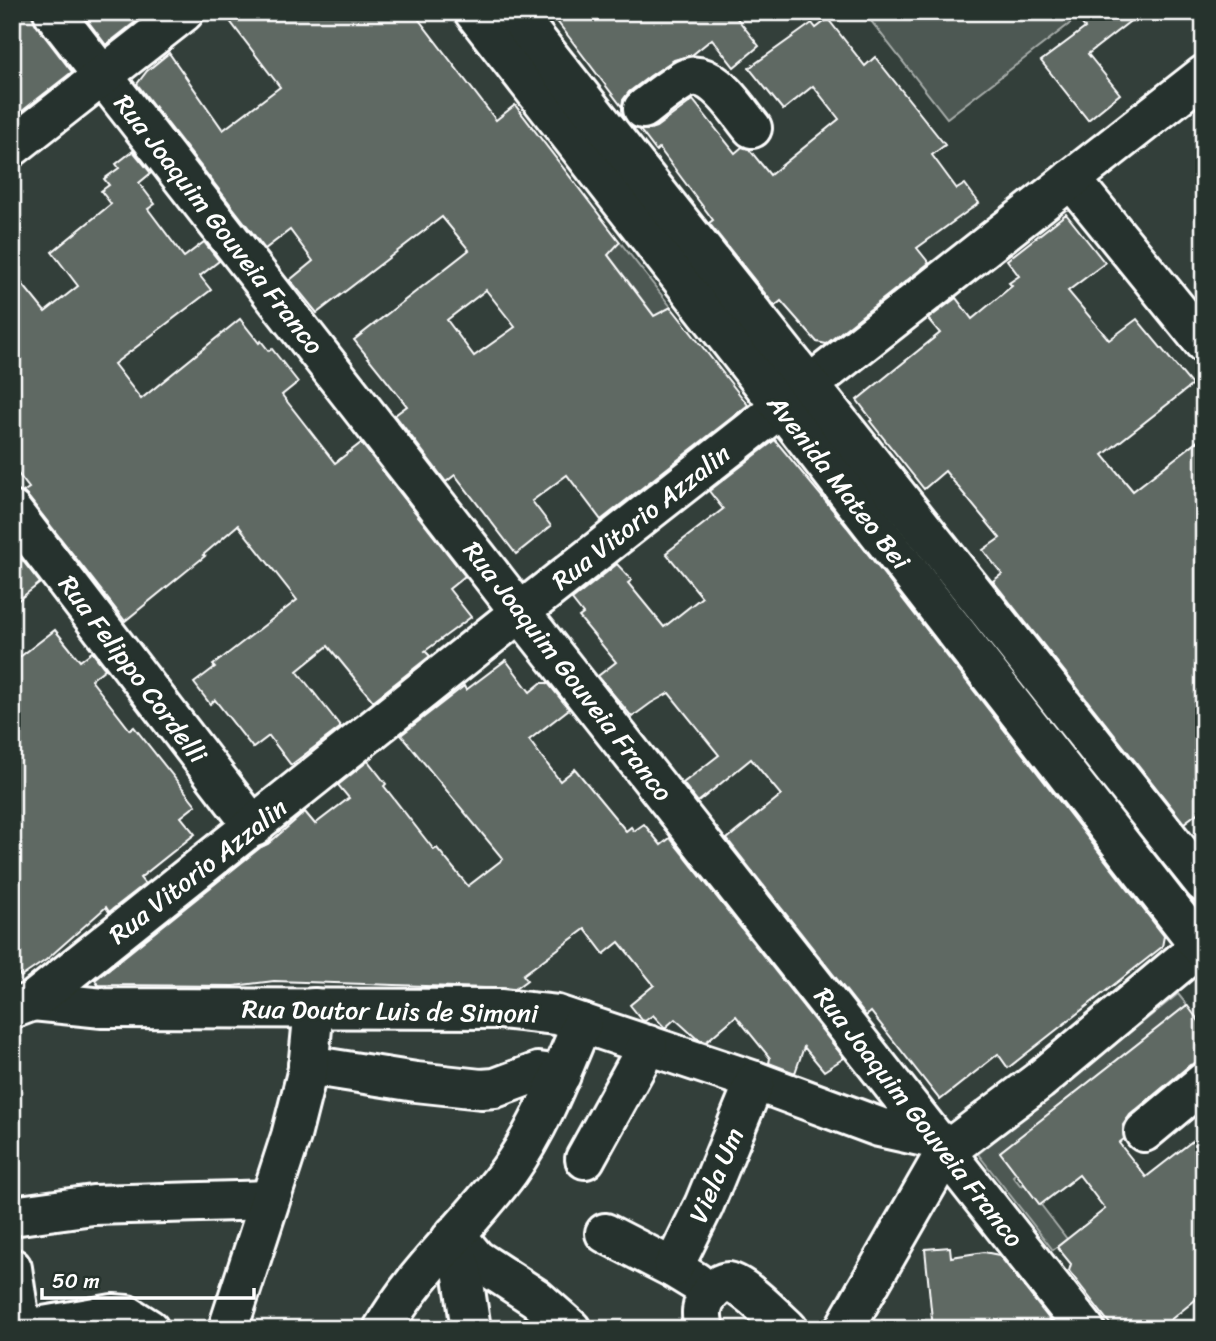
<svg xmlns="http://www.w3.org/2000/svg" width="1216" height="1341" viewBox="0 0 1216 1341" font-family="Sriracha,sans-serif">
<rect width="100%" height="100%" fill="#333f3a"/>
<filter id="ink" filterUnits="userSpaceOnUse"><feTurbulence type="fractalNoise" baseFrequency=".0143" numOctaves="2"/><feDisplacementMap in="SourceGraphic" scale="14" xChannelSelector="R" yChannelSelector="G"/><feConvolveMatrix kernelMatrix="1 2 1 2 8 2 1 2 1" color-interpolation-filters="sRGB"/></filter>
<g filter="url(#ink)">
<g fill="#4d5853" stroke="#a6aca9" stroke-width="2">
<path d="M 864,12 L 1085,12 L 947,118 Z"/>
<path d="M 620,242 L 671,307 L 656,318 L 606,252 Z"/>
<path d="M 1178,994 L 1187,1005 L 1000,1152 L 1016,1173 L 1013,1176 L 1021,1186 L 1025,1184 L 1067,1239 L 1053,1250 L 978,1154 Z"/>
</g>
<g fill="#5f6964" stroke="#fff" stroke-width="2" fill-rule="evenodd">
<path d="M 12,12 L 32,12 L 36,25 L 72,72 L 12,119 Z"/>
<path d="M 81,12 L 148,12 L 106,45 Z"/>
<path d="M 223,12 L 413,12 L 496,120 L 515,105 L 620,242 L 608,255 L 654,316 L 671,307 L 748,405 L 601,520 L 567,475 L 532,501 L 551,526 L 516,554 L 455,475 L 446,482 L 395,415 L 407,406 L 354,340 L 469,250 L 442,217 L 317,313 L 290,280 L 313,261 L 290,230 L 265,249 L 137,84 L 147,71 L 169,53 L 223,130 L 280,87 ZM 486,290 L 515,327 L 474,356 L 447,320 Z"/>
<path d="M 550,12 L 732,12 L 759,46 L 734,67 L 712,39 L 692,55 L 674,60 L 650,76 L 629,92 L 623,100 L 622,107 Z"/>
<path d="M 1073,12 L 1142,12 L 1088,54 L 1120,94 L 1088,120 L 1041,61 L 1085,28 Z"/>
<path d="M 828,19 L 865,66 L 875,57 L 945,145 L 932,155 L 957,189 L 965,184 L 979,203 L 917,248 L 929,263 L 826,344 L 817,342 L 781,301 L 775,306 L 709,223 L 713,220 L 659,148 L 656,151 L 640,130 L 647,130 L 656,127 L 693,100 L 735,153 L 742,147 L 749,149 L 770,175 L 839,119 L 813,86 L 783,110 L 749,68 L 812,23 L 816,28 Z"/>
<path d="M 133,151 L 151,173 L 139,183 L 155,204 L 148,209 L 184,257 L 204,242 L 219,261 L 200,276 L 211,290 L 114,364 L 141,399 L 240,319 L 259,343 L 261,341 L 269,351 L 272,349 L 298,382 L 282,395 L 335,463 L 361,443 L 465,576 L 449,589 L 471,617 L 425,651 L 430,656 L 373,701 L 328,646 L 297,671 L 341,727 L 291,765 L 269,736 L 253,748 L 215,700 L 210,704 L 194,683 L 215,667 L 213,665 L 297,600 L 238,525 L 203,555 L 205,556 L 125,621 L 29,498 L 23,492 L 29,488 L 12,466 L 12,271 L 45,312 L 78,286 L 52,252 L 111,204 L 101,191 L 109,185 L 104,179 L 119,168 L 116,164 Z"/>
<path d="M 1066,214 L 1105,263 L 1068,291 L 1109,340 L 1137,319 L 1192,385 L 1103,455 L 1133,491 L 1204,436 L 1204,808 L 1184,823 L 993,581 L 1002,574 L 983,550 L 1000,538 L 945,471 L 924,489 L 870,421 L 872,420 L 857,400 L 940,333 L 928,319 L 956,298 L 972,319 L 1012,286 L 1009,283 L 1019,276 L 1007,260 Z"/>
<path d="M 775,440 L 847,527 L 1164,936 L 1162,947 L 1008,1068 L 998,1054 L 940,1100 L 871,1012 L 866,1016 L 727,839 L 781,795 L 751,759 L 698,802 L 683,783 L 719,755 L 669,693 L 651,703 L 632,717 L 598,676 L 616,662 L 579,617 L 583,614 L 572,600 L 617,564 L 632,580 L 628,583 L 664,627 L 702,597 L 666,553 L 723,509 L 709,491 Z"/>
<path d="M 12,547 L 40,583 L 12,605 Z"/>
<path d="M 55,630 L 80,661 L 92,652 L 105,669 L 91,680 L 130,730 L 134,727 L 196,805 L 181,817 L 195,834 L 140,878 L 145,884 L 109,912 L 106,907 L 46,960 L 21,977 L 12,965 L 12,663 Z"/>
<path d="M 506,660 L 530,692 L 541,683 L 548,683 L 569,709 L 529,740 L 560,781 L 575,769 L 626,831 L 631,827 L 634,831 L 644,824 L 661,845 L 670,838 L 844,1058 L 824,1071 L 804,1047 L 795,1073 L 769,1063 L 770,1058 L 736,1016 L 706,1042 L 696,1038 L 675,1019 L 665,1028 L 653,1015 L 645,1021 L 642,1020 L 630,1005 L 654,985 L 619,942 L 604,954 L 585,929 L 523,975 L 527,980 L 515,989 L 274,981 L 234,986 L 98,985 L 95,980 L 261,847 L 268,844 L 305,812 L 315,824 L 349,798 L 338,785 L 368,761 L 386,784 L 384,786 L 434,850 L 437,848 L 468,886 L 503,859 L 401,735 L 464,686 L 466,690 Z"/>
<path d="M 1187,1005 L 1204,1028 L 1204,1061 L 1190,1065 L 1130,1115 L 1123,1125 L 1124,1139 L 1119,1143 L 1146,1177 L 1204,1132 L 1204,1293 L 1159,1329 L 1114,1329 L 1069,1271 L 1071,1264 L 1057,1247 L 1105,1209 L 1079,1175 L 1040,1205 L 1000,1152 Z"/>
<path d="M 950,1247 L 951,1257 L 984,1252 L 999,1255 L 1057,1329 L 933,1329 L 925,1249 Z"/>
</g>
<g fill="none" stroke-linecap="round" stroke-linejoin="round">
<g stroke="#fff" stroke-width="44">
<g id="minor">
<path d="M 53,12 L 520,612 L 1085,1329"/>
<path d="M 643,109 C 656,99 670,87 685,79 C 711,66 737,110 752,128"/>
<path d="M 12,147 L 184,12"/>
<path d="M 1071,179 L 1204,343"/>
<path d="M 12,511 L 254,827"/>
<path d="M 33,1001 L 103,1008 L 500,1009 L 557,1015 L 755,1081 L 879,1127 L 938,1140"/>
<path d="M 12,1009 L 33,1001 L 520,612 L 1204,75"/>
<path d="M 308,1065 L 416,1082 L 481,1089 L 495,1088 L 538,1072 L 561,1075"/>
<path d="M 1144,1132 L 1204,1082"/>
<path d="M 585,1159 L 648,1045"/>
<path d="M 12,1216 L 93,1205 L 269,1200"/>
<path d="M 605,1233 L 673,1268 L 696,1282"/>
<path d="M 455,1234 L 476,1259 L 536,1298 L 571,1329"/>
<path d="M 451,1239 L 462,1270 L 471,1329"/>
<path d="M 12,1268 L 21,1329"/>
<path d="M 673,1268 L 704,1205 L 755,1081"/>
<path d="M 26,1329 L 113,1314 L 127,1315 L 149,1329"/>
<path d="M 228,1329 L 291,1136 L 308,1069 L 314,1008"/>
<path d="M 383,1329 C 417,1269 469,1226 509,1171 C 541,1126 561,1073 582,1023"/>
<path d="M 704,1329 C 701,1315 700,1305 710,1293 C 714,1288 722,1282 728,1282 C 741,1282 777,1319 788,1329"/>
<path d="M 844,1329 L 946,1151 L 1039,1081 L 1204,943"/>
</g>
</g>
<g stroke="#fff" stroke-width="44">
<g id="major">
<path d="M 474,12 L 1204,951"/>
<path d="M 514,12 L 1204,883"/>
</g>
</g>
<use href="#minor" stroke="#26332d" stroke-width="38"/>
<use href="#major" stroke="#26332d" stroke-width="38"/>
</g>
</g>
<g text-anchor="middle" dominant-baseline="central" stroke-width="6" stroke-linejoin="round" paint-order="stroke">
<g font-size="26" fill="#fff" stroke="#26332d">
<text transform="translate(219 224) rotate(52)">Rua Joaquim Gouveia Franco</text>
<text transform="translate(839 482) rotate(52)">Avenida Mateo Bei</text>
<text transform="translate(641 517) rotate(-38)">Rua Vitorio Azzalin</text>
<text transform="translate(133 669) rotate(53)">Rua Felippo Cordelli</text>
<text transform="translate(568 671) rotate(52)">Rua Joaquim Gouveia Franco</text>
<text transform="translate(198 871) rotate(-38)">Rua Vitorio Azzalin</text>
<text transform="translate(390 1011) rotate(1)">Rua Doutor Luis de Simoni</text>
<text transform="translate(919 1117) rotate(52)">Rua Joaquim Gouveia Franco</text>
<text transform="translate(716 1175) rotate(-67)">Viela Um</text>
</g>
</g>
<rect width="1216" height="1341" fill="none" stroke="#26332d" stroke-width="42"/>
<rect x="21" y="21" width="1174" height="1299" fill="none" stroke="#fff" stroke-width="2.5" filter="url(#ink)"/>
<path d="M42 1288v10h212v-10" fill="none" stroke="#ffffff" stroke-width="3.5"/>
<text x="52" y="1288" font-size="21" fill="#ffffff" stroke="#26332d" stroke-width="5" paint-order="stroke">50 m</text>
</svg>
